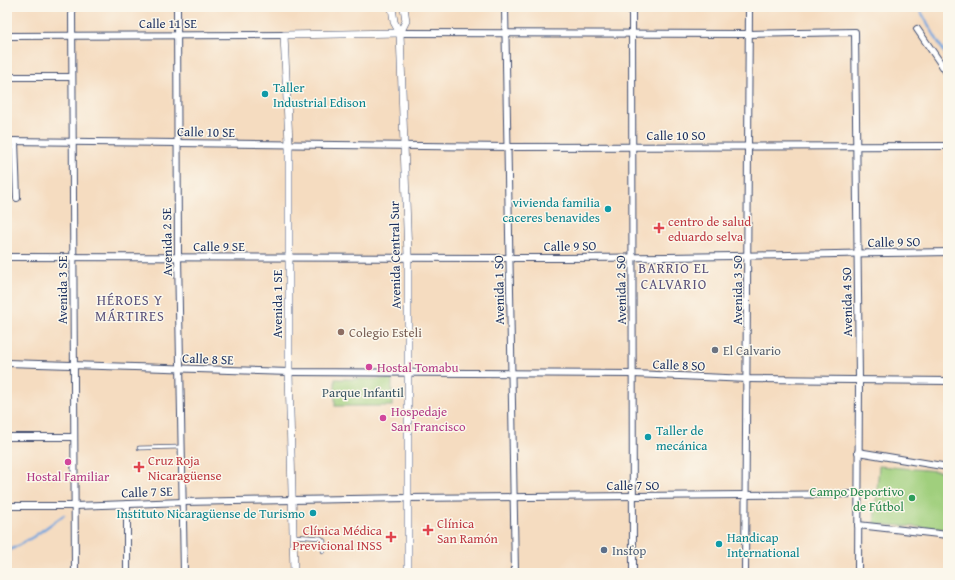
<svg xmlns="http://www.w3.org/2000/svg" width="955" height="580" viewBox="0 0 955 580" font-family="'Gentium Book Plus',serif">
<rect width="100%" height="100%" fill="#fbf7ec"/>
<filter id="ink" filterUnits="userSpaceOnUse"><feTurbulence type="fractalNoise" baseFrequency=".025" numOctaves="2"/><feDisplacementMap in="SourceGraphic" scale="8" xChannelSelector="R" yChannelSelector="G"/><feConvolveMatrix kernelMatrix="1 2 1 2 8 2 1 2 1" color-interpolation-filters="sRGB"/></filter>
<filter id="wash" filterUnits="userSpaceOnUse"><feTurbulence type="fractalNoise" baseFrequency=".012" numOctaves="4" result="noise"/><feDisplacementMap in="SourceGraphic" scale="16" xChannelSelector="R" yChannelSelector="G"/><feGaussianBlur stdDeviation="0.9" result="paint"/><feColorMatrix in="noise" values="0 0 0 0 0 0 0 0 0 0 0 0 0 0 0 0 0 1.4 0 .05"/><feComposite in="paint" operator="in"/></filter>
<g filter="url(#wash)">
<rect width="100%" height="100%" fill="#f5dcc0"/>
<g fill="#a0cf7d" stroke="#5e7f6e">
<rect x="335" y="379" width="57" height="27"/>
<path d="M 879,466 L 948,472 L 948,529 L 874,524 Z"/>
</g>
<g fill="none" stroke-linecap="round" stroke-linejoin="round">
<g stroke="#73a5de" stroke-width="2.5">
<path d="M 921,7 L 920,10 L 948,59"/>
<path d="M 7,552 L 33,537 L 64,515"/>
</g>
</g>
</g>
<g filter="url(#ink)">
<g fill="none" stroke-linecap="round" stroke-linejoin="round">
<g stroke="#3c496d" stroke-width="4.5">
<g id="service">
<path d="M 139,448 L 181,447"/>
<path d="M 294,536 L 321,538 L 324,541 L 323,551"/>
</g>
</g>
<g stroke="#3c496d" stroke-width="8">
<g id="minor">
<path d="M 72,7 L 75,573"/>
<path d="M 177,7 L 178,257 L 184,573"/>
<path d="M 505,7 L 515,573"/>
<path d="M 632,7 L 633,573"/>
<path d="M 917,29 L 948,74"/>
<path d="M 400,33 L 749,34 L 855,32 L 859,379 L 858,573"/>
<path d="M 7,36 L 284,35"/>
<path d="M 7,77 L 72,77"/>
<path d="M 7,141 L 509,147 L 948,146"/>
<path d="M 15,141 L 17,198"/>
<path d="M 7,257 C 174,257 341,258 508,258 C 655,259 801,254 948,252"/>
<path d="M 7,363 L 289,372 L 634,374 L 748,379 L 948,381"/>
<path d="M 7,437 L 74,437"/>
<path d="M 858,452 L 948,467"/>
<path d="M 127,504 L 127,573"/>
<path d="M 7,506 L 75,506 L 183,502 L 408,498 L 858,494"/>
<path d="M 858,525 L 948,535"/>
<path d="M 745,573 L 749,7"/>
</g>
</g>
<g stroke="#3c496d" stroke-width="8">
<g id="tertiary">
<path d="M 392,7 L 394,22 L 400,33"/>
<path d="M 404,7 L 406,21 L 400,33 L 408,256 L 408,573"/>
<path d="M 294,573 L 289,372 L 289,143 L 284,35 L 400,33"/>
</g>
</g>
<use href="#service" stroke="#fff" stroke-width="3"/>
<use href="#minor" stroke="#fff" stroke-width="6"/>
<use href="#tertiary" stroke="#fff" stroke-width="7"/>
</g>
</g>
<g fill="#0f9aa8" stroke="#fbf7ec" stroke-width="1.5">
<circle cx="265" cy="94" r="4"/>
<circle cx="608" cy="209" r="4"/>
<circle cx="648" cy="437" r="4"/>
<circle cx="313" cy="513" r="4"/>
<circle cx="719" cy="544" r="4"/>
</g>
<g fill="#e0444e" stroke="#fbf7ec" stroke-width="1.5">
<path d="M657 222h4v4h4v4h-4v4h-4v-4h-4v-4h4z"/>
<path d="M137 461h4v4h4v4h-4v4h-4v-4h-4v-4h4z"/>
<path d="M426 524h4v4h4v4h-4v4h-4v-4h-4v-4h4z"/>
<path d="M389 531h4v4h4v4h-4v4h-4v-4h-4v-4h4z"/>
</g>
<circle fill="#8d6e63" stroke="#fbf7ec" stroke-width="1.5" cx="341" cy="332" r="4"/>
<circle fill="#6b7280" stroke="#fbf7ec" stroke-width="1.5" cx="715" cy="350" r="4"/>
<g fill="#d1479c" stroke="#fbf7ec" stroke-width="1.5">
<circle cx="369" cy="367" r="4"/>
<circle cx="383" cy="418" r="4"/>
<circle cx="68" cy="462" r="4"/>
</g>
<circle fill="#2e9e5b" stroke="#fbf7ec" stroke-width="1.5" cx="912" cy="498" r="4"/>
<circle fill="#5c6f8a" stroke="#fbf7ec" stroke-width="1.5" cx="604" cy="550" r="4"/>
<g text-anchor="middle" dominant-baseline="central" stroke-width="3" stroke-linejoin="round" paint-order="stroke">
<g font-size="13" fill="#1b2f5e" stroke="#fbf7ec">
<text x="168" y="23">Calle 11 SE</text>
<text transform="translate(206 132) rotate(1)">Calle 10 SE</text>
<text x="676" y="135">Calle 10 SO</text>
<text transform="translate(167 242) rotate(-91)">Avenida 2 SE</text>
<text transform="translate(894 242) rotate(-1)">Calle 9 SO</text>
<text x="219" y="246">Calle 9 SE</text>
<text transform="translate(570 246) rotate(-1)">Calle 9 SO</text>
<text transform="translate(395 255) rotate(-91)">Avenida Central Sur</text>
<text transform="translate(62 290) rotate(-90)">Avenida 3 SE</text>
<text transform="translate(499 290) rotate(-91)">Avenida 1 SO</text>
<text transform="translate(621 290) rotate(-91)">Avenida 2 SO</text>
<text transform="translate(737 290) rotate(-90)">Avenida 3 SO</text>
<text transform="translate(847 302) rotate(-91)">Avenida 4 SO</text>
<text transform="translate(277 304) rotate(-90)">Avenida 1 SE</text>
<text transform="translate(208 359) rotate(2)">Calle 8 SE</text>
<text transform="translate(679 365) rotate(2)">Calle 8 SO</text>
<text x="633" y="485">Calle 7 SO</text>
<text transform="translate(147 492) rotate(-2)">Calle 7 SE</text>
</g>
<g font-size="13" fill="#0d838f" stroke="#fbf7ec" text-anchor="start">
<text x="273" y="87">Taller<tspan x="273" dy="15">Industrial Edison</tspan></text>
<text x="600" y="202" text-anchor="end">vivienda familia<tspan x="600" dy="15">caceres benavides</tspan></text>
<text x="656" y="430">Taller de<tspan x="656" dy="15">mecánica</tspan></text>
<text x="305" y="513" text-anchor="end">Instituto Nicaragüense de Turismo</text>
<text x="727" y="537">Handicap<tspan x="727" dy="15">International</tspan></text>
</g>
<g font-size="13" fill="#be3a42" stroke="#fbf7ec" text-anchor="start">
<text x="668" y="221">centro de salud<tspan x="668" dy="15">eduardo selva</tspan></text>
<text x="148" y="460">Cruz Roja<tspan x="148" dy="15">Nicaragüense</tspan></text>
<text x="437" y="523">Clínica<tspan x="437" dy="15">San Ramón</tspan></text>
<text x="382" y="530" text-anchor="end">Clínica Médica<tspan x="382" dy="15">Previcional INSS</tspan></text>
</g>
<g font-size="13" fill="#785e54" stroke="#fbf7ec" text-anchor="start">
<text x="349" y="332">Colegio Esteli</text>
</g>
<g font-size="13" fill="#5b616d" stroke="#fbf7ec" text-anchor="start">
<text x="723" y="350">El Calvario</text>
</g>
<g font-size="13" fill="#b23c85" stroke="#fbf7ec" text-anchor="start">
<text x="377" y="367">Hostal Tomabu</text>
<text x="391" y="411">Hospedaje<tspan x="391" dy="15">San Francisco</tspan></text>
<text x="68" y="476" text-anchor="middle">Hostal Familiar</text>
</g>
<g font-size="13" fill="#3c5766" stroke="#fbf7ec">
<text x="363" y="392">Parque Infantil</text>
</g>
<g font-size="13" fill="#27864d" stroke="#fbf7ec" text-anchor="end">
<text x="904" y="491">Campo Deportivo<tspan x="904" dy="15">de Fútbol</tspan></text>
</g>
<g font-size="13" fill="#4e5e75" stroke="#fbf7ec" text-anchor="start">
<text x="612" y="550">Insfop</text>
</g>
<g font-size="14" letter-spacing="1" fill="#5a527b" stroke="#fbf7ec">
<text x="674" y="268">BARRIO EL<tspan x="674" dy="16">CALVARIO</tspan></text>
<text x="130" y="300">HÉROES Y<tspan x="130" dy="16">MÁRTIRES</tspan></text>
</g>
</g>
<rect width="955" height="580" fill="none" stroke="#fbf7ec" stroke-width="24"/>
</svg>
